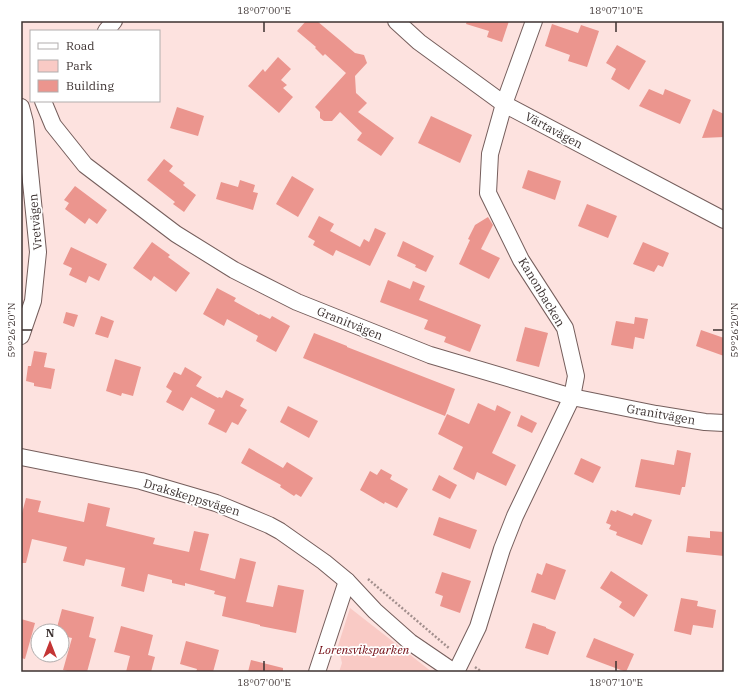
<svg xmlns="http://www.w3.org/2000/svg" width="745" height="693" viewBox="0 0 745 693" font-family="'IBM Plex Serif',serif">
<rect width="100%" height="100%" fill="#fde2df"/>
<path fill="#f9cac5" d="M 350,608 L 432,672 L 339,672 L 342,663 L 338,646 Z"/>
<g fill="#eb958e">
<path d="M 306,21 L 317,21 L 355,53 L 364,55 L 367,63 L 355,76 L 356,93 L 367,103 L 358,112 L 394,138 L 381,156 L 357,140 L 362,133 L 340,112 L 332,121 L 324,121 L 320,118 L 320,112 L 315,107 L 346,73 L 325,54 L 323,56 L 315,48 L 316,47 L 297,31 Z"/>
<path d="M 467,21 L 509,21 L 502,42 L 487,37 L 489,31 L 466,24 Z"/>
<path d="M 552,24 L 578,33 L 581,25 L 599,31 L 587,67 L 568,61 L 570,55 L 545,46 Z"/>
<path d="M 617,45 L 646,61 L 629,90 L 611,79 L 616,69 L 606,63 Z"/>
<path d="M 278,57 L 291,69 L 281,80 L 287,85 L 283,88 L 293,97 L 279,113 L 248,86 L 263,69 L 265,72 Z"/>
<path d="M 649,89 L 663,95 L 665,89 L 691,100 L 680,124 L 639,106 Z"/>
<path d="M 177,107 L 204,116 L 198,136 L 170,128 Z"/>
<path d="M 713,109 L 724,114 L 724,137 L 702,138 Z"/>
<path d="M 431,116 L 472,135 L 460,163 L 418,143 Z"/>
<path d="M 164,159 L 173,166 L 169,171 L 185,183 L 183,185 L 196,195 L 184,212 L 173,204 L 175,202 L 147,180 Z"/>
<path d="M 528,170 L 561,181 L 555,200 L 522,188 Z"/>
<path d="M 292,176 L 314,189 L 298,217 L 276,204 Z"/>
<path d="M 240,180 L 255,185 L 253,192 L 258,193 L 253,210 L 216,199 L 221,182 L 238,187 Z"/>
<path d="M 75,186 L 107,210 L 97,224 L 89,218 L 85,224 L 65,209 L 69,203 L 64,200 Z"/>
<path d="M 587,204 L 617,216 L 608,238 L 578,226 Z"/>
<path d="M 319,216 L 334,224 L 330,231 L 360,247 L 364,239 L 369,242 L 375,228 L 386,233 L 370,266 L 336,250 L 333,256 L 313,245 L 315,241 L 308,237 Z"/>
<path d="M 488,217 L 493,225 L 481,249 L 500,258 L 489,279 L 459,264 L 470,240 L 468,239 L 475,225 Z"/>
<path d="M 403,241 L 434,256 L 426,272 L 415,267 L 416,265 L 397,256 Z"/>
<path d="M 152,242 L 170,255 L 168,257 L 190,273 L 176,292 L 154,276 L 151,281 L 133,268 Z"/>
<path d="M 643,242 L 669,253 L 663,267 L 658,265 L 654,272 L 633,264 Z"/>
<path d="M 71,247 L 107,264 L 99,281 L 89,276 L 86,283 L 69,275 L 72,268 L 63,264 Z"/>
<path d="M 388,280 L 410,289 L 413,281 L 425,286 L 419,300 L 481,325 L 470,352 L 444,342 L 446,337 L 424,329 L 428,320 L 380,302 Z"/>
<path d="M 217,288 L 236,298 L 234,301 L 259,315 L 260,314 L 270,319 L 272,316 L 290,326 L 276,352 L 256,341 L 258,336 L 227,319 L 224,326 L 203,314 Z"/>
<path d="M 66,312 L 78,315 L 74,327 L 63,323 Z"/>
<path d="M 101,316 L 114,321 L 108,338 L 95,334 Z"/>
<path d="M 635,317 L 648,319 L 644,339 L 635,337 L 633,349 L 611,345 L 616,321 L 634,324 Z"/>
<path d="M 525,327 L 548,333 L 539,367 L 516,361 Z"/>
<path d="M 701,330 L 724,338 L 724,356 L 696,346 Z"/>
<path d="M 314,333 L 347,346 L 347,347 L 455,389 L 445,416 L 303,358 Z"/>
<path d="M 34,351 L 47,353 L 44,367 L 55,369 L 51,389 L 34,386 L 34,383 L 26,381 L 28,366 L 31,366 Z"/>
<path d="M 115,359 L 141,367 L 133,396 L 122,393 L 121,396 L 106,391 Z"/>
<path d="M 185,367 L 202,377 L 196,386 L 218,398 L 219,397 L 222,398 L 226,390 L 244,399 L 240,406 L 247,410 L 238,425 L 232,422 L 226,433 L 208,424 L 215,410 L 191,397 L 183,411 L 166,402 L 172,391 L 166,387 L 174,372 L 181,375 Z"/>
<path d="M 478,403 L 495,411 L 497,405 L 511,412 L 492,453 L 516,465 L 506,486 L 477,472 L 474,480 L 453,469 L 463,447 L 438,434 L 447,414 L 469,424 Z"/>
<path d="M 288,406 L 318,421 L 309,438 L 280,422 Z"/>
<path d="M 521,415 L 537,423 L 532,433 L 517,426 Z"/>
<path d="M 249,448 L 283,468 L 287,462 L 313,478 L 301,497 L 296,494 L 294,496 L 280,487 L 281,485 L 241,463 Z"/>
<path d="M 677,450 L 691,453 L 685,487 L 682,487 L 680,495 L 635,487 L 641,459 L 674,465 Z"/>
<path d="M 581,458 L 601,467 L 593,483 L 574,474 Z"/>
<path d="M 381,469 L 392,475 L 390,479 L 408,489 L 397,508 L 385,502 L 384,504 L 360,490 L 370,471 L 377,475 Z"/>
<path d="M 439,475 L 457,485 L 450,499 L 432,490 Z"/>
<path d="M 26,498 L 41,501 L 38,512 L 84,522 L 88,503 L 110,508 L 106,526 L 155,538 L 153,544 L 189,552 L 194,531 L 209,534 L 200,570 L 235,579 L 240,558 L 256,562 L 246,602 L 273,607 L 278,585 L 304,590 L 296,633 L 260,626 L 260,625 L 222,616 L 226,597 L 214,594 L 215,591 L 185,583 L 185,586 L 172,583 L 172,580 L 148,574 L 144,592 L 121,586 L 125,568 L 86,559 L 84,566 L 63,561 L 67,547 L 32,539 L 26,563 L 21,563 L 21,517 Z"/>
<path d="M 611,510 L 616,512 L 617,510 L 632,516 L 634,513 L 652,520 L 642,545 L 616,535 L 617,532 L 609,529 L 611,525 L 606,523 Z"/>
<path d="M 439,517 L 477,530 L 470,549 L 433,535 Z"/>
<path d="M 710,531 L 724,532 L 724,556 L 686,552 L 688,536 L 710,538 Z"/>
<path d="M 546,563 L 566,570 L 555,600 L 531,592 L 537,573 L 542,575 Z"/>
<path d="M 611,571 L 648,595 L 634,617 L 619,607 L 622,602 L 600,588 Z"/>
<path d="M 442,572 L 471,581 L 460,613 L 440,606 L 443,596 L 435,593 Z"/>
<path d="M 681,598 L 698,601 L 697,606 L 716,610 L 713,628 L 693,625 L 691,635 L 674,631 Z"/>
<path d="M 62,609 L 94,617 L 89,637 L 96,639 L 87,672 L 72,672 L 63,670 L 72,638 L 62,636 L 62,631 L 56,631 Z"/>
<path d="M 21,619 L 35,623 L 25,659 L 21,658 Z"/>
<path d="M 533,623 L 546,627 L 546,628 L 556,632 L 548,655 L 525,648 Z"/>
<path d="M 121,626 L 153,635 L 148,655 L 155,657 L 151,672 L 126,672 L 130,656 L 114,652 Z"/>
<path d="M 594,638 L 634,654 L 626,672 L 586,657 Z"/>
<path d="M 186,641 L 219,650 L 213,672 L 196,672 L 197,669 L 180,664 Z"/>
<path d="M 251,660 L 283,668 L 283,672 L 248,672 Z"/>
</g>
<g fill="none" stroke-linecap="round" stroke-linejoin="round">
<g stroke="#755e5c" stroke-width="18">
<g id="minor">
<path d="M 396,21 L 419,42 L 504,104 L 724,220"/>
<path d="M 106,31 L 114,21"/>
<path d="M 43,101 L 53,125 L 85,165 L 176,234 L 234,270 L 297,302 L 430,355 L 572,397 L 656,414 L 705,422 L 724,423"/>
<path d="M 21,107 L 25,122 L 38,252 L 33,301 L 21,336"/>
<path d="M 21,457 L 141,481 L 216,503 L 269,525 L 280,531 L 324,562 L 347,581 L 375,611 L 410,642 L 454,672"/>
<path d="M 317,672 L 347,581"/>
<path d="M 456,672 L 478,627 L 502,549 L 515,516 L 572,397 L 576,376 L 565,328 L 521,260 L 488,193 L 490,154 L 504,104 L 534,21"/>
</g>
</g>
<g stroke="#a28f8d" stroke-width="2.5" stroke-dasharray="2 2" stroke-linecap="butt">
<path d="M 368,579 L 450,649"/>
<path d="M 475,667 L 482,672"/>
</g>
<use href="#minor" stroke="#fff" stroke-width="16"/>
</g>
<path fill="none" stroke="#3c3231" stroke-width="1.5" d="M 264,22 L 264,32M 616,22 L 616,32M 22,330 L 32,330M 713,330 L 723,330M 264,661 L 264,671M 616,661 L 616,671"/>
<g text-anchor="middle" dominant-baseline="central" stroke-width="3.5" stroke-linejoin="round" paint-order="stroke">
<g font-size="12" fill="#3c3231" stroke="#fff">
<text transform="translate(554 130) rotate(28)">Värtavägen</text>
<text transform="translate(35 222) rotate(-95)">Vretvägen</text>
<text transform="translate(542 292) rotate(59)">Kanonbacken</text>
<text transform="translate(350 323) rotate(22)">Granitvägen</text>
<text transform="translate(661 414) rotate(10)">Granitvägen</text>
<text transform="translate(192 497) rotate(17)">Drakskeppsvägen</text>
</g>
<g font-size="12" font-style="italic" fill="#720a11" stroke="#fff">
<text x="364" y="649">Lorensviksparken</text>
</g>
</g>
<rect width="745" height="693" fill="none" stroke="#ffffff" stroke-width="44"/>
<rect x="30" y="30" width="130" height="72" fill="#ffffff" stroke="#b1adad"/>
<rect x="38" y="43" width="20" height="6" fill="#ffffff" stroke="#b1adad"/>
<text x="66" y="50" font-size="12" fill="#3c3231">Road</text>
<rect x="38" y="60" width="20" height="12" fill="#f9cac5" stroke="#b1adad"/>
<text x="66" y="70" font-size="12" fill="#3c3231">Park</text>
<rect x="38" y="80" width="20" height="12" fill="#eb958e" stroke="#b1adad"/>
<text x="66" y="90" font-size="12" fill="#3c3231">Building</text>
<g transform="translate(50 643)"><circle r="19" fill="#ffffff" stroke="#b1adad"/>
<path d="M0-3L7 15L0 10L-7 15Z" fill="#c43535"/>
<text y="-6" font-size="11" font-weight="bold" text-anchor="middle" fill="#3c3231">N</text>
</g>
<rect x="22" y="22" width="701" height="649" fill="none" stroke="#3c3231" stroke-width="1.5"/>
<g font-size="10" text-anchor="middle" fill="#3c3231">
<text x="264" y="14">18°07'00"E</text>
<text x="616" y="14">18°07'10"E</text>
<text transform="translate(11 330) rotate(-90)" y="4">59°26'20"N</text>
<text transform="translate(734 330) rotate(-90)" y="4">59°26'20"N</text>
<text x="264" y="686">18°07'00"E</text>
<text x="616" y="686">18°07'10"E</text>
</g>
</svg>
